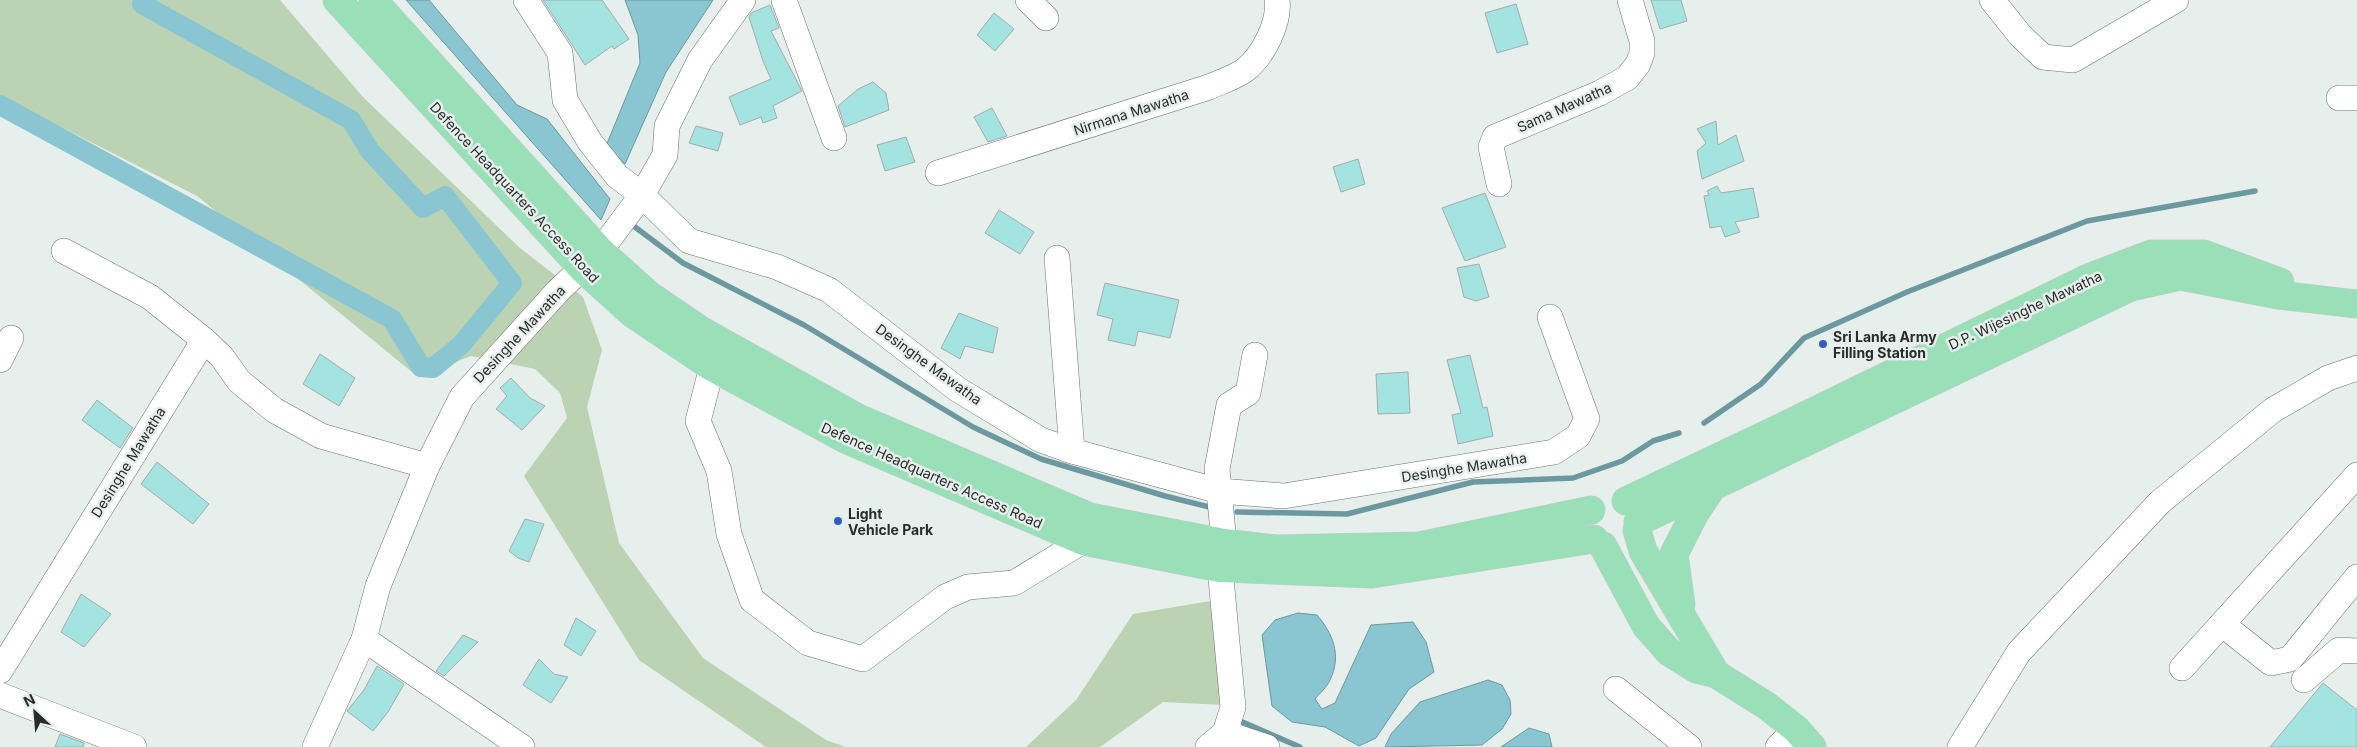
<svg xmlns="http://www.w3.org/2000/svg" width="2357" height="747" viewBox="0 0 2357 747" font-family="Inter,sans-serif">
<rect width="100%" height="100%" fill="#e7efec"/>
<g fill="#bbd3b3">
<path d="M 0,0 L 280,0 L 363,97 L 520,248 L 583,297 L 602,350 L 587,407 L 619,543 L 703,658 L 826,740 L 846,747 L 766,747 L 639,660 L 524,476 L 567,418 L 560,393 L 535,369 L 471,356 L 418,377 L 197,196 L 0,96 Z"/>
<path d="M 1210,601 L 1224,705 L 1163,702 L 1100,747 L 1026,747 L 1076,700 L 1133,614 Z"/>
</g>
<g fill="#89c6d1" stroke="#6c989f">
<path d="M 406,0 L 429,0 L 517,105 L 547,119 L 610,199 L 601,220 Z"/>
<path d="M 625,0 L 713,0 L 666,72 L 625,164 L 606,146 L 640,63 L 638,35 Z"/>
<path d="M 1298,613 L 1317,615 C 1333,634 1342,655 1330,680 C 1327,687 1320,693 1315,699 L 1322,709 L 1335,703 L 1371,625 L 1413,622 L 1426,642 L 1434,672 L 1409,689 L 1376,738 L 1359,746 L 1325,727 L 1292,722 L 1272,706 L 1262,635 L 1275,620 Z"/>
<path d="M 1488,680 L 1502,685 L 1510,700 L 1511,714 L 1502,729 L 1482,745 L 1385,747 L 1391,734 L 1420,702 Z"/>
<path d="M 1529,728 L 1549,734 L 1552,747 L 1501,747 Z"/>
</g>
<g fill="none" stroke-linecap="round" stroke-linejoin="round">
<g stroke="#6c989f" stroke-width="5.5">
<path d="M 631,224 L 683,263 L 804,325 L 973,427 L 1041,459 L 1165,496 L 1213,508"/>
<path d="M 1704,423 L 1761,384 L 1804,338 L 1907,292 L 2087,221 L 2255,191"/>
<path d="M 1237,512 L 1347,514 L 1473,482 L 1573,478 L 1622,461 L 1653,441 L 1679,433"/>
<path d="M 1240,721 L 1300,747"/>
</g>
<path stroke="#89c6d1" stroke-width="20" d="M 0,105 L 392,319 L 421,367 L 433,368 L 461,345 L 512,283 L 445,196 L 423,208 L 370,151 L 351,120 L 142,4"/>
</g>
<g fill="#a3e3e0" stroke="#a4acac">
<path d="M 543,0 L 602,0 L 629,39 L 614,49 L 612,46 L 585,65 Z"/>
<path d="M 1651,0 L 1681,0 L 1687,21 L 1660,29 Z"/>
<path d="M 1516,4 L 1528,44 L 1497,53 L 1485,13 Z"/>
<path d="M 770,5 L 779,28 L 771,31 L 802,91 L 773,106 L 777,118 L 763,123 L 761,117 L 740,125 L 729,97 L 771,79 L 763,61 L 749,17 L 751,13 Z"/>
<path d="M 994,13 L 1014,29 L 995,51 L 977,35 Z"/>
<path d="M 873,82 L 886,93 L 889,110 L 845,127 L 838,106 L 858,89 Z"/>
<path d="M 992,108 L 1007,136 L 988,142 L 974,117 Z"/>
<path d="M 1716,121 L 1718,145 L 1736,135 L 1744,161 L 1702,179 L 1697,151 L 1706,143 L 1697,129 Z"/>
<path d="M 696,126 L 723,133 L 718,151 L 689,143 Z"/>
<path d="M 906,137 L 915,162 L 885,171 L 877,145 Z"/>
<path d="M 1358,159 L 1365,184 L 1341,192 L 1333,167 Z"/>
<path d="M 1717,186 L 1721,193 L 1753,188 L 1759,217 L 1735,222 L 1740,232 L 1725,237 L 1721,226 L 1710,228 L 1704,196 L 1709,195 L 1707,191 Z"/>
<path d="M 1485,193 L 1506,247 L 1465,261 L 1442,208 Z"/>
<path d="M 999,210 L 1034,232 L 1020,254 L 985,233 Z"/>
<path d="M 1479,264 L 1489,297 L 1476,301 L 1464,297 L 1457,268 Z"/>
<path d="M 1105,283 L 1179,300 L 1170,338 L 1138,331 L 1135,346 L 1108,340 L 1113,319 L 1097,315 Z"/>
<path d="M 959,313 L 998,328 L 993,353 L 965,346 L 960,359 L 941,348 Z"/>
<path d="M 320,354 L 355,378 L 339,406 L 303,384 Z"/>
<path d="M 1470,355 L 1483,408 L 1487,407 L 1493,436 L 1458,444 L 1452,415 L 1461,413 L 1447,360 Z"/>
<path d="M 1408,372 L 1410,413 L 1378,414 L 1376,374 Z"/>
<path d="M 511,378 L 530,398 L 545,406 L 522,430 L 496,409 L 507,396 L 500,388 Z"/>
<path d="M 97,400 L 133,428 L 120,448 L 82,420 Z"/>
<path d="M 157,462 L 209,504 L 193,524 L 141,484 Z"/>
<path d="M 525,519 L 544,524 L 529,562 L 518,558 L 509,551 Z"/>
<path d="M 81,594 L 111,614 L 84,647 L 61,632 Z"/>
<path d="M 576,618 L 596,631 L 581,656 L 564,645 Z"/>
<path d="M 463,635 L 478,642 L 444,676 L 436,671 Z"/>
<path d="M 539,659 L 554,674 L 568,677 L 551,703 L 523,685 Z"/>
<path d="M 377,666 L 404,684 L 388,712 L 373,731 L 347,711 L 364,690 Z"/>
<path d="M 2323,683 L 2357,710 L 2357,747 L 2270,747 Z"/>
<path d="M 60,734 L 84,743 L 83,747 L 55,747 Z"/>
</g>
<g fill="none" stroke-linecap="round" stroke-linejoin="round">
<g stroke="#6a716f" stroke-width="26">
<g id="minor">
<path d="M 526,0 L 560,53 L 565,100 L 590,142 L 617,176 L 642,195 L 689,241 L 777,267 L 829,290 L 957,389 L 1041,440 L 1072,451 L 1219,491 L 1284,496 L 1554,452 L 1578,436 L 1587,419 L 1550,317"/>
<path d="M 784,0 L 834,138"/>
<path d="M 1028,0 L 1046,18"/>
<path d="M 1992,0 L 2020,35 L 2043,57 L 2073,60 L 2176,0"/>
<path d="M 2339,98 L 2357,98"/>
<path d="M 938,173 L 1209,87 C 1220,82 1236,77 1245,70 C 1263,56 1280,23 1277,0"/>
<path d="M 1499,184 L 1491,147 L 1495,137 L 1600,93 L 1627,78 L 1638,64 L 1642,53 L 1642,41 L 1630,0"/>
<path d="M 64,251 L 150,297 L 204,340 L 222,357 L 239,381 L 274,410 L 321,436 L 427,466"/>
<path d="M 1057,258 L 1072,451"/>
<path d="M 0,360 L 11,338"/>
<path d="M 712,367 L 698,421 L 719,471 L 729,534 L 752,600 L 808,643 L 863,659 L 945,597 L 968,587 L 1014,583 L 1083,541"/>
<path d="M 2222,624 L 2271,663 L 2290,659 L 2357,577"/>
<path d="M 364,639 L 522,747"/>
<path d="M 2182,668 L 2357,475"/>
<path d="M 0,671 L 204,340"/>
<path d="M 2304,680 L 2339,650 L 2357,651"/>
<path d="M 1616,689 L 1689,747"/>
<path d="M 0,695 L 134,747"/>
<path d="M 1225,733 L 1267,747"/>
<path d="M 315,747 L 364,639 L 378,586 L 427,466 L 462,397 L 557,292 L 600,251 L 642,195 L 665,155 L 667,126 L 700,60 L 743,0"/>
<path d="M 1208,747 L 1225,733 L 1233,707 L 1220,568 L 1224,543 L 1217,469 L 1229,405 L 1248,393 L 1255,355"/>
<path d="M 1778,747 L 1796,729"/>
<path d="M 1960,747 L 2019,652 L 2160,502 L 2273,410 L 2328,378 L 2357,368"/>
</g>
</g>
<g stroke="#ccc" stroke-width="29">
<g id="major">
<path d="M 337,0 L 583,269 L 633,314 L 712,367 L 847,440 L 1083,541 L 1220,568 L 1372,574 L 1594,539"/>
<path d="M 373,0 L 600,251 L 649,295 L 702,331 L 858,418 L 1090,517 L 1224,543 L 1276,549 L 1419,546 L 1591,510"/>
<path d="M 1626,501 L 1780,428 L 2088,278 L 2151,254 L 2204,254 L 2280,282"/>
<path d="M 1638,522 L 2131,287 L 2180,276 L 2278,295 L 2357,304"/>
<path d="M 1637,530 L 1643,551 L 1716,674"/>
<path d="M 1603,546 L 1646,626 L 1669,652 L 1696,669 L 1716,674 L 1767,706 L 1796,729 L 1812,747"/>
<path d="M 1681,605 L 1674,554 L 1695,513 L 1713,486"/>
</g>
</g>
<use href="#minor" stroke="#fff" stroke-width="25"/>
<use href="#major" stroke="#99dfb8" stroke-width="28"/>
</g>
<g fill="#335aca" stroke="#e7efec" stroke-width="2">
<circle cx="1823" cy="344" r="5"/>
<circle cx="838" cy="521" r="5"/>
</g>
<g text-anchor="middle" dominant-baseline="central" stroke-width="5" stroke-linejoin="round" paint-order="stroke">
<g font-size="14" fill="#292c2b" stroke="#e7efec">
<text transform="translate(1564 107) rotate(-24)">Sama Mawatha</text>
<text transform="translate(1131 112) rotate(-18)">Nirmana Mawatha</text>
<text transform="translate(515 192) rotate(47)">Defence Headquarters Access Road</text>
<text transform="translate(2025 310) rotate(-25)">D.P. Wijesinghe Mawatha</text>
<text transform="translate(519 334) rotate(-47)">Desinghe Mawatha</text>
<text transform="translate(929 364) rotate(36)">Desinghe Mawatha</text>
<text transform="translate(128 462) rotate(-58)">Desinghe Mawatha</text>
<text transform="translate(1464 467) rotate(-9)">Desinghe Mawatha</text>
<text transform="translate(932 475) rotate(24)">Defence Headquarters Access Road</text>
</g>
<g font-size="14" font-weight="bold" fill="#292c2b" stroke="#e7efec" text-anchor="start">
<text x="1833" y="336">Sri Lanka Army<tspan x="1833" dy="16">Filling Station</tspan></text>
<text x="848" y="513">Light<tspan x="848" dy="16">Vehicle Park</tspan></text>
</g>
</g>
<g transform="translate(35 712) rotate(334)" stroke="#e7efec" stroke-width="4" paint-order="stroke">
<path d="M0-4L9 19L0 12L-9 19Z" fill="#292c2b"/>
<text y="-8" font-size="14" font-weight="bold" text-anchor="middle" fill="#292c2b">N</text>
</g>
</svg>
